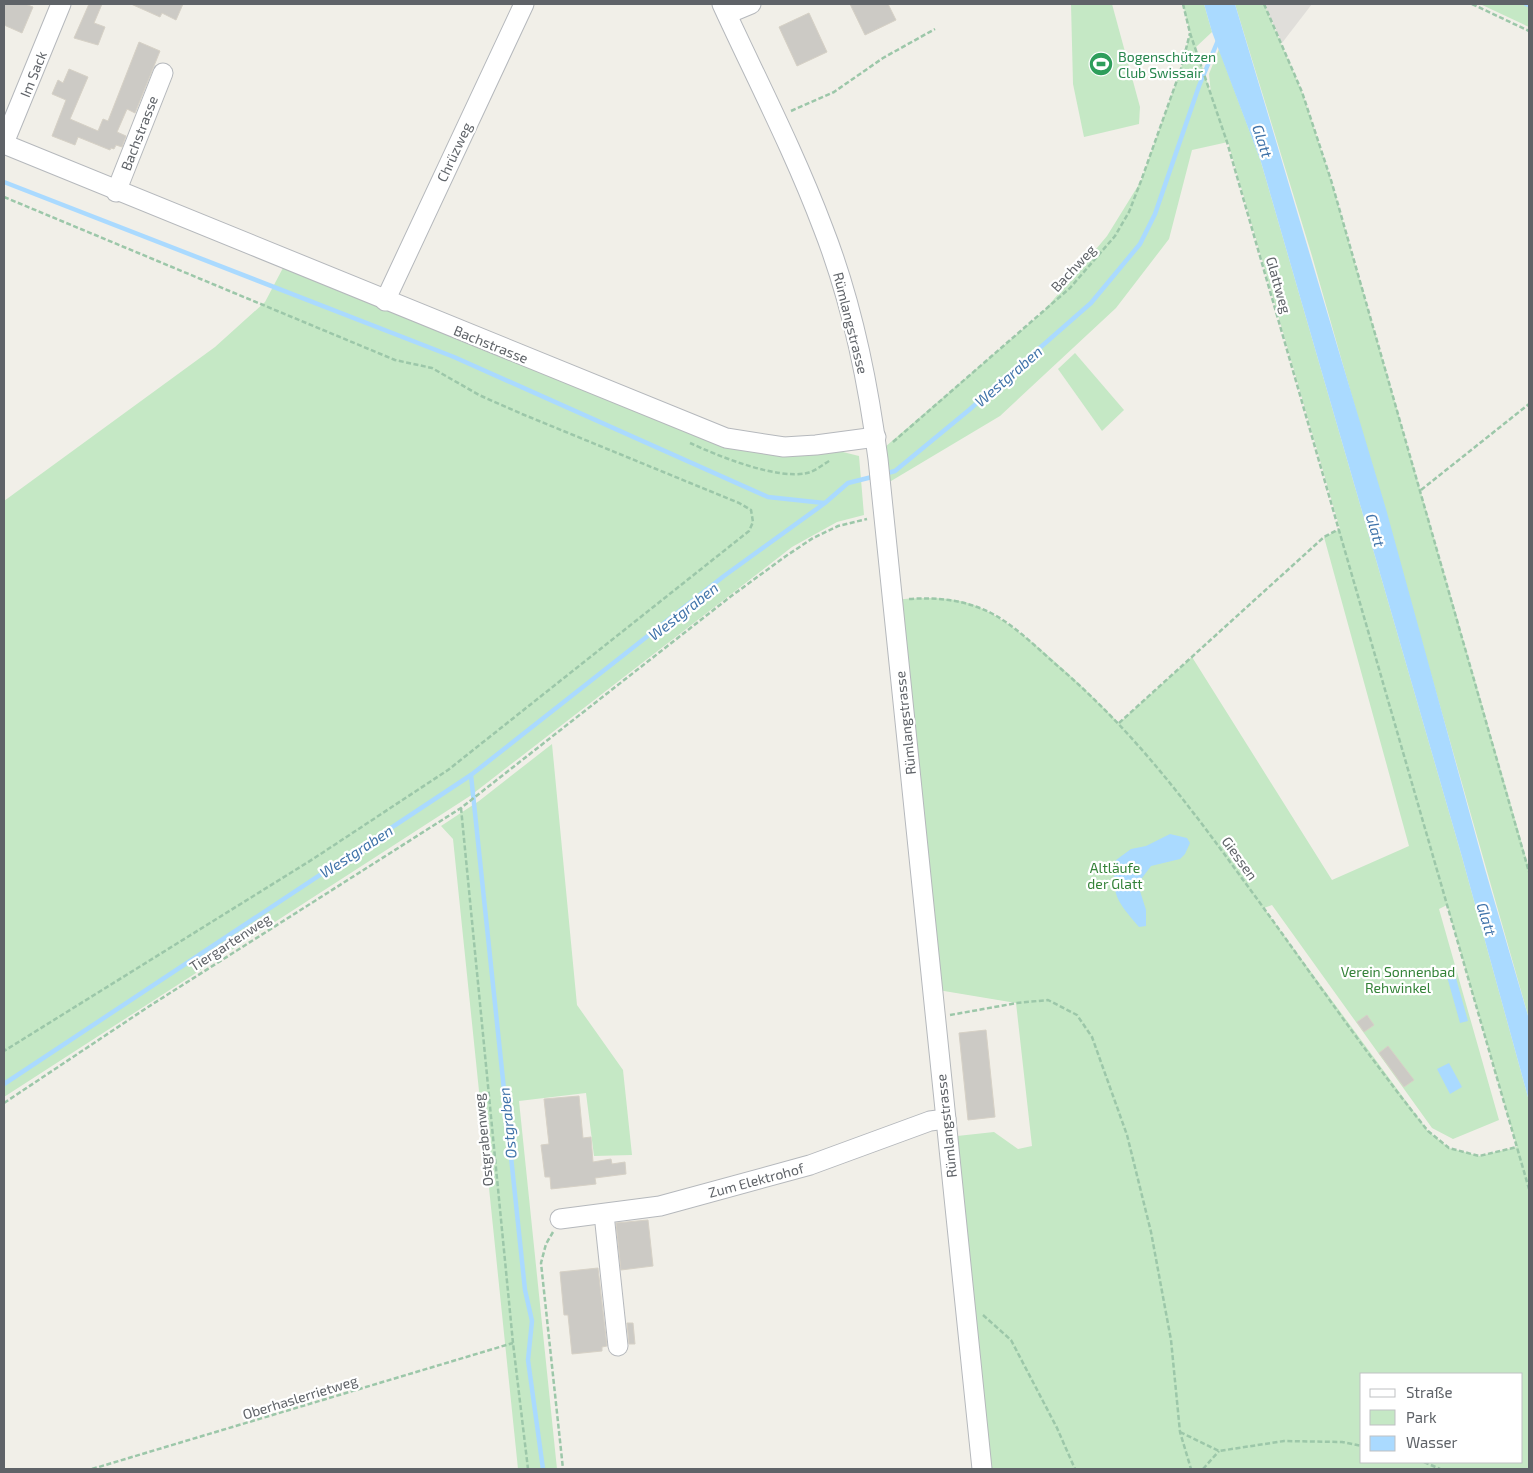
<svg xmlns="http://www.w3.org/2000/svg" width="1533" height="1473" viewBox="0 0 1533 1473" font-family="'Exo 2',sans-serif">
<rect width="100%" height="100%" fill="#f1efe8"/>
<path fill="#e0deda" d="M 1264,4 L 1312,4 L 1282,43 Z"/>
<g fill="#c5e8c5" fill-rule="evenodd">
<path d="M 1071,4 L 1112,4 L 1140,107 L 1139,124 L 1084,137 L 1073,84 Z"/>
<path d="M 1183,4 L 1204,4 L 1212,32 L 1196,47 L 1211,94 L 1209,74 L 1219,49 L 1261,162 L 1462,857 L 1529,1101 L 1529,1469 L 982,1469 L 948,1137 L 994,1132 L 1018,1149 L 1032,1146 L 1016,1003 L 932,989 L 893,600 C 917,598 944,596 968,603 C 1014,617 1084,688 1119,723 L 1192,657 L 1332,880 L 1409,846 L 1324,537 L 1340,529 L 1228,142 L 1192,150 L 1169,239 L 1116,308 L 1000,416 L 881,487 L 885,447 L 1043,312 L 1107,236 L 1141,181 L 1181,69 L 1190,33 ZM 1272,905 L 1432,1128 L 1453,1139 L 1499,1120 L 1439,909 L 1447,905 L 1517,1147 L 1479,1156 L 1449,1148 L 1428,1131 L 1264,908 ZM 1362,1374 L 1522,1374 L 1522,1462 L 1362,1462 Z"/>
<path d="M 1235,4 L 1264,4 L 1302,92 L 1331,180 L 1529,868 L 1529,1019 L 1312,256 Z"/>
<path d="M 1480,4 L 1529,4 L 1529,27 Z"/>
<path d="M 284,266 L 713,441 L 839,451 L 859,456 L 864,515 L 837,522 L 792,547 L 470,796 L 4,1097 L 4,501 L 215,347 L 265,302 Z"/>
<path d="M 1075,353 L 1124,410 L 1102,431 L 1058,369 Z"/>
<path d="M 552,744 L 577,1005 L 623,1070 L 632,1155 L 594,1156 L 586,1093 L 519,1101 L 557,1469 L 518,1469 L 453,839 L 441,826 L 479,801 Z"/>
</g>
<g fill="#aadaff">
<path d="M 1204,4 L 1235,4 L 1386,509 L 1485,869 L 1529,1019 L 1529,1101 L 1462,857 L 1261,162 L 1212,32 Z"/>
<path d="M 1170,834 L 1187,838 L 1190,843 L 1185,854 L 1180,859 L 1151,866 L 1142,878 L 1140,891 L 1146,910 L 1146,926 L 1139,927 C 1118,902 1110,895 1116,860 L 1131,849 L 1146,846 Z"/>
<path d="M 1454,971 L 1468,1021 L 1460,1023 L 1446,973 Z"/>
<path d="M 1449,1063 L 1462,1087 L 1450,1094 L 1437,1069 Z"/>
</g>
<g fill="none" stroke-linecap="round" stroke-linejoin="round">
<g stroke="#aadaff" stroke-width="4.5">
<path d="M 1526,4 L 1529,5"/>
<path d="M 4,182 L 454,357 L 768,497 L 824,503"/>
<path d="M 884,474 L 895,471 L 969,410 L 1091,303 L 1140,244 L 1155,214 L 1199,86 L 1219,38"/>
<path d="M 471,775 L 525,1290 L 532,1321 L 528,1360 L 543,1469"/>
<path d="M 4,1084 L 471,775 L 724,576 L 825,503 L 848,483 L 876,476"/>
</g>
</g>
<g fill="#cccac5" stroke="#d6d1c6">
<path d="M 4,4 L 25,4 L 33,7 L 22,33 L 4,25 Z"/>
<path d="M 89,4 L 102,4 L 94,23 L 105,27 L 98,45 L 74,38 Z"/>
<path d="M 131,4 L 183,4 L 176,20 L 162,13 L 160,17 Z"/>
<path d="M 850,4 L 888,4 L 896,20 L 865,35 Z"/>
<path d="M 809,13 L 827,52 L 797,66 L 779,27 Z"/>
<path d="M 139,42 L 160,51 L 135,113 L 127,109 L 117,132 L 126,136 L 122,147 L 116,145 L 114,149 L 111,148 L 110,150 L 78,137 L 75,145 L 52,136 L 66,100 L 52,94 L 58,80 L 63,83 L 69,69 L 88,77 L 70,119 L 98,131 L 103,119 L 108,121 Z"/>
<path d="M 1367,1015 L 1374,1025 L 1364,1032 L 1357,1022 Z"/>
<path d="M 986,1030 L 995,1117 L 968,1120 L 959,1033 Z"/>
<path d="M 1388,1046 L 1414,1080 L 1404,1087 L 1379,1053 Z"/>
<path d="M 579,1096 L 583,1138 L 591,1137 L 593,1162 L 611,1159 L 612,1164 L 625,1162 L 626,1174 L 595,1178 L 596,1184 L 551,1189 L 550,1177 L 545,1177 L 541,1145 L 549,1144 L 544,1099 Z"/>
<path d="M 648,1220 L 653,1266 L 621,1270 L 616,1223 Z"/>
<path d="M 598,1268 L 607,1346 L 602,1347 L 602,1351 L 572,1354 L 568,1315 L 564,1315 L 560,1272 Z"/>
<path d="M 627,1323 L 633,1323 L 635,1344 L 629,1344 Z"/>
</g>
<g fill="none" stroke-linecap="round" stroke-linejoin="round">
<g stroke="#b5b8bc" stroke-width="21">
<g id="minor">
<path d="M 722,4 C 756,78 794,151 823,228 C 852,302 868,381 878,459 L 982,1469"/>
<path d="M 727,14 L 751,4"/>
<path d="M 4,143 L 61,4"/>
<path d="M 4,144 L 726,438 L 784,447 L 816,445 L 876,437"/>
<path d="M 116,192 L 163,73"/>
<path d="M 385,301 L 524,4"/>
<path d="M 604,1214 L 618,1346"/>
<path d="M 560,1219 L 660,1206 L 810,1165 L 930,1121 L 946,1119"/>
</g>
</g>
<g stroke="#9cc7a9" stroke-width="2.5" stroke-dasharray="5 2.5" stroke-linecap="butt">
<path d="M 1183,4 L 1190,33 L 1227,142 L 1529,1189"/>
<path d="M 1264,4 L 1302,92 L 1331,180 L 1529,872"/>
<path d="M 1472,4 L 1529,31"/>
<path d="M 791,111 L 834,92 L 883,58 L 935,29"/>
<path d="M 4,197 L 395,360 L 432,368 L 479,395 L 522,414 L 739,503 L 751,510 L 753,522 L 749,531 L 448,770 L 313,859 L 4,1051"/>
<path d="M 893,442 L 1070,288 L 1115,236 L 1129,212 L 1141,181 L 1181,69 L 1190,33"/>
<path d="M 690,443 C 718,456 777,480 807,473 C 816,471 823,464 831,460"/>
<path d="M 1421,490 L 1529,404"/>
<path d="M 909,599 C 938,597 965,600 991,613 C 1016,626 1039,650 1060,668 C 1132,730 1186,801 1241,877 C 1303,961 1362,1049 1428,1131 L 1449,1148 L 1479,1156 L 1517,1147"/>
<path d="M 1119,723 L 1324,537 L 1339,529"/>
<path d="M 461,808 L 513,1343 L 528,1469"/>
<path d="M 950,1015 L 1017,1003 L 1048,1000 L 1077,1015 L 1092,1037 L 1127,1135 L 1151,1232 L 1171,1340 L 1180,1432 L 1191,1469"/>
<path d="M 4,1103 L 148,1007 L 461,808 L 730,597 L 786,556 L 813,538 L 838,526 L 867,519"/>
<path d="M 553,1232 L 546,1244 L 541,1263 L 563,1469"/>
<path d="M 983,1315 L 1011,1340 L 1057,1428 L 1075,1469"/>
<path d="M 1180,1432 L 1219,1451 L 1284,1441 L 1342,1442 L 1362,1446"/>
<path d="M 1424,1462 L 1440,1469"/>
<path d="M 92,1469 L 513,1343"/>
<path d="M 1203,1469 L 1219,1451"/>
</g>
<use href="#minor" stroke="#fff" stroke-width="19"/>
</g>
<defs>
<g id="stadium-disc" transform="scale(1.25)"><circle r="9.5" fill="#2e9e5b" stroke="#fff"/><path d="M0-5a6.5 5 0 1 0 0 10a6.5 5 0 1 0 0-10ZM-3.5-1.8h7v3.6h-7Z" fill="#fff"/></g>
</defs>
<g fill-rule="evenodd">
<use href="#stadium-disc" x="1101" y="64"/>
</g>
<g text-anchor="middle" dominant-baseline="central" stroke-width="4.5" stroke-linejoin="round" paint-order="stroke">
<g font-size="14" fill="#27864d" stroke="#fff" text-anchor="start">
<text x="1118" y="56">Bogenschützen<tspan x="1118" dy="16">Club Swissair</tspan></text>
</g>
<g font-size="14" fill="#5f6368" stroke="#fff">
<text transform="translate(33 74) rotate(-68)">Im Sack</text>
<text transform="translate(139 133) rotate(-69)">Bachstrasse</text>
<text transform="translate(454 152) rotate(-65)">Chrüzweg</text>
<text transform="translate(1073 268) rotate(-47)">Bachweg</text>
<text transform="translate(1279 285) rotate(74)">Glattweg</text>
<text transform="translate(851 323) rotate(76)">Rümlangstrasse</text>
<text transform="translate(491 344) rotate(22)">Bachstrasse</text>
<text transform="translate(905 723) rotate(-96)">Rümlangstrasse</text>
<text transform="translate(1240 858) rotate(54)">Giessen</text>
<text transform="translate(230 942) rotate(-33)">Tiergartenweg</text>
<text transform="translate(946 1126) rotate(-96)">Rümlangstrasse</text>
<text transform="translate(483 1140) rotate(-96)">Ostgrabenweg</text>
<text transform="translate(756 1180) rotate(-15)">Zum Elektrohof</text>
<text transform="translate(300 1397) rotate(-17)">Oberhaslerrietweg</text>
</g>
<g font-size="14" fill="#348238" stroke="#fff">
<text x="1115" y="867">Altläufe<tspan x="1115" dy="16">der Glatt</tspan></text>
<text x="1398" y="971">Verein Sonnenbad<tspan x="1398" dy="16">Rehwinkel</tspan></text>
</g>
<g font-size="15" font-style="italic" fill="#4174aa" stroke="#fff">
<text transform="translate(1263 141) rotate(72)">Glatt</text>
<text transform="translate(1008 376) rotate(-41)">Westgraben</text>
<text transform="translate(1376 530) rotate(74)">Glatt</text>
<text transform="translate(683 611) rotate(-38)">Westgraben</text>
<text transform="translate(356 851) rotate(-33)">Westgraben</text>
<text transform="translate(1487 919) rotate(73)">Glatt</text>
<text transform="translate(507 1123) rotate(-96)">Ostgraben</text>
</g>
</g>
<rect width="1533" height="1473" fill="none" stroke="#5f6368" stroke-width="10"/>
<rect x="1360" y="1373" width="162" height="90" fill="#ffffff" stroke="#bfc1c3"/>
<rect x="1370" y="1389" width="25" height="8" fill="#ffffff" stroke="#bfc1c3"/>
<text x="1406" y="1398" font-size="15" fill="#5f6368">Straße</text>
<rect x="1370" y="1410" width="25" height="15" fill="#c5e8c5" stroke="#bfc1c3"/>
<text x="1406" y="1423" font-size="15" fill="#5f6368">Park</text>
<rect x="1370" y="1436" width="25" height="15" fill="#aadaff" stroke="#bfc1c3"/>
<text x="1406" y="1448" font-size="15" fill="#5f6368">Wasser</text>
</svg>
